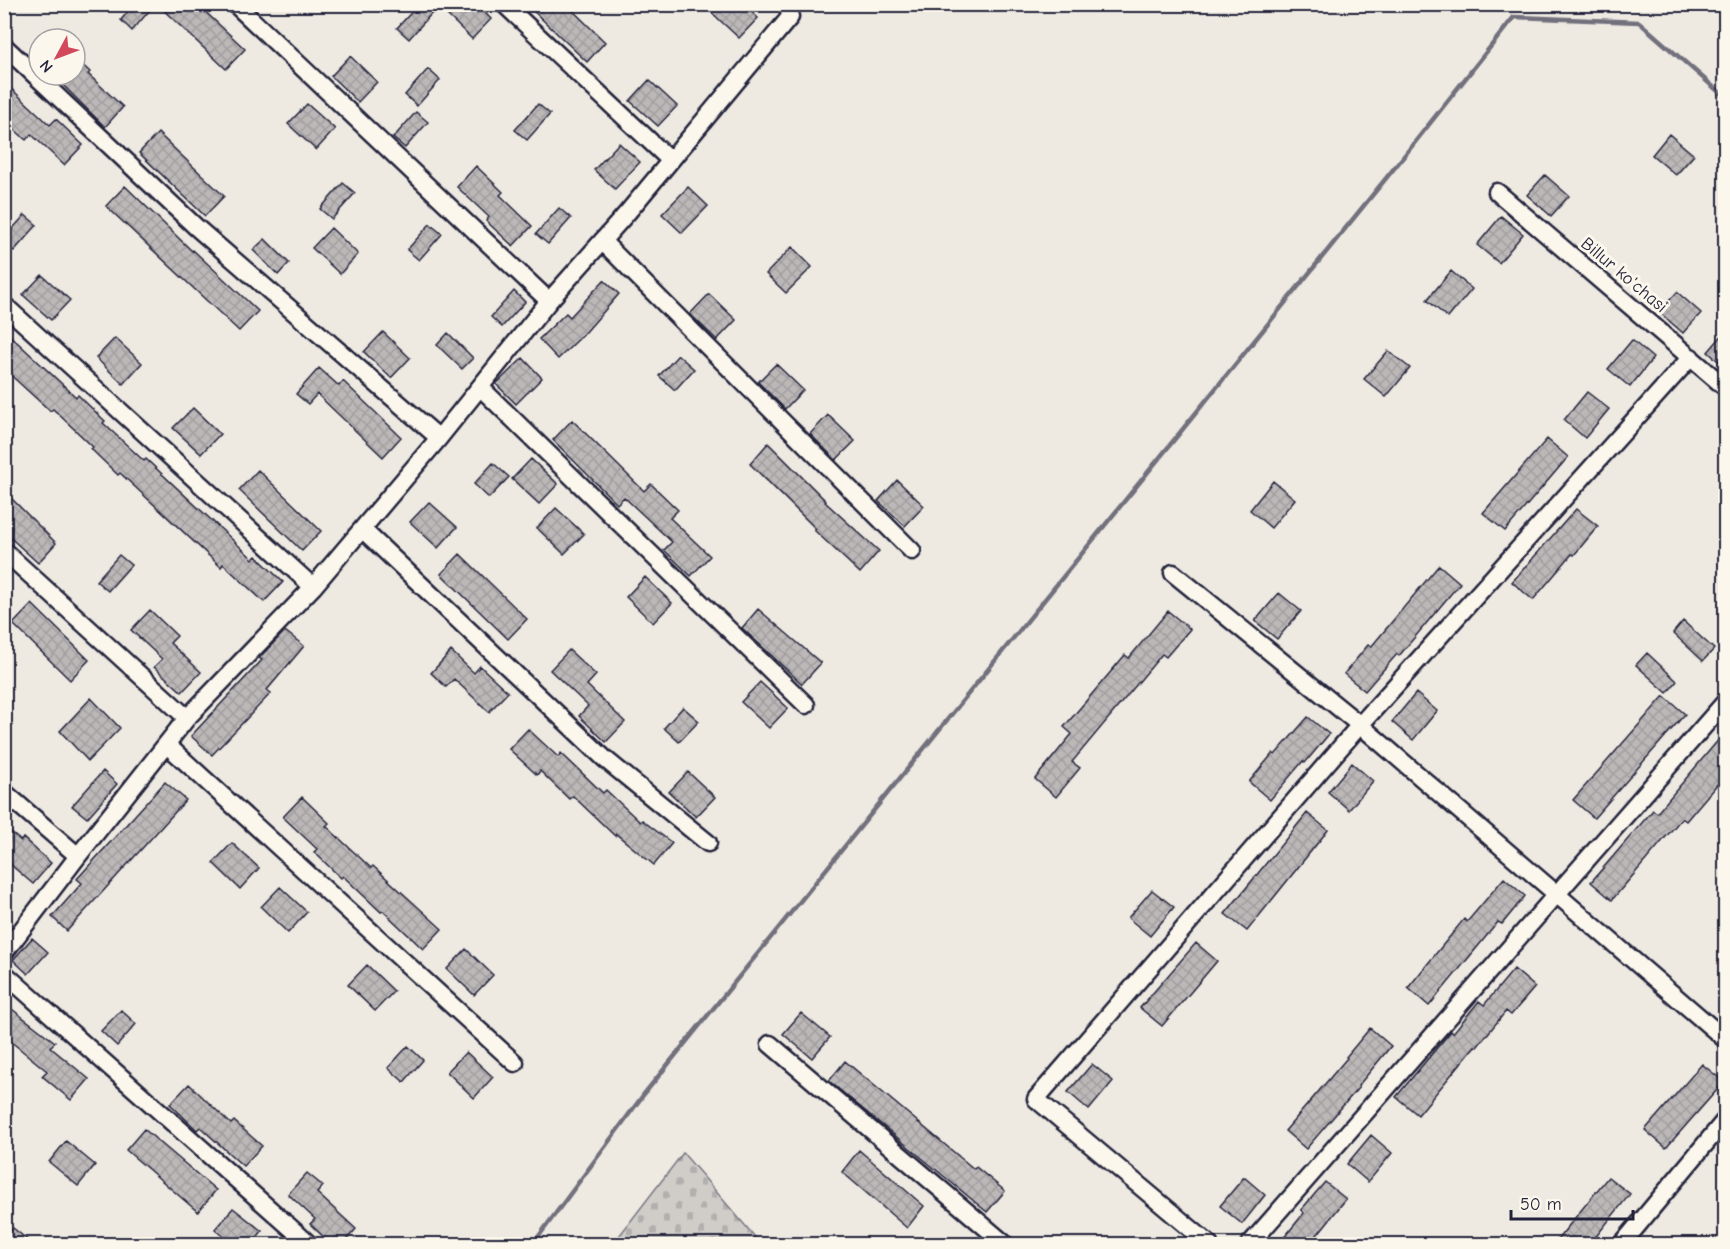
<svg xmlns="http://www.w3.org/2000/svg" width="1730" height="1249" font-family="'Comic Neue',sans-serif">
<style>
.cemetery{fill:url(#cemetery-stones);stroke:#797882;stroke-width:1.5}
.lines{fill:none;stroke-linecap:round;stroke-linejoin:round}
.stream{stroke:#716f7c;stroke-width:4.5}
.building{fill:url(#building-cross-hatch);stroke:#22223b;stroke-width:1.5}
.minor-casing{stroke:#22223b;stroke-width:21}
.minor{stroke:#fbf7ec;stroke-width:16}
.labels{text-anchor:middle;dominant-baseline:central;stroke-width:6;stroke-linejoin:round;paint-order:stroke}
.street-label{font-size:18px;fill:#22223b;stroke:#fbf7ec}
</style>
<defs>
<pattern id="cemetery-stones" width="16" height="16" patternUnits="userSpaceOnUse" patternTransform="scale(1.5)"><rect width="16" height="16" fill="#d0cdc9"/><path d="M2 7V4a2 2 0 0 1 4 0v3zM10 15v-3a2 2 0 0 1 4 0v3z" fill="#b2b0ae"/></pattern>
<pattern id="building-cross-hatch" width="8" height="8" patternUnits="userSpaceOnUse" patternTransform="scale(1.5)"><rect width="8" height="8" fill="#bcb8b8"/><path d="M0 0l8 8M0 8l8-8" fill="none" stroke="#a19e9f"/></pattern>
</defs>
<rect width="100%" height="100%" fill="#eeeae2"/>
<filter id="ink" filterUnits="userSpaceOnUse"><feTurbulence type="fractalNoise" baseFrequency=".0167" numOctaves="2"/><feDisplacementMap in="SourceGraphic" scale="12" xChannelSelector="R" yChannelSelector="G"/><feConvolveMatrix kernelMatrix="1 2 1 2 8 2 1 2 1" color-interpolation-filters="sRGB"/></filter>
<g filter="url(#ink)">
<path class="cemetery" d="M683,1153l78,91h-148z"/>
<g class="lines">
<path class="stream" d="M533,1244l111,-150 756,-933 114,-144 125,5 87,76"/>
</g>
<path class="building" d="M134,4h21l-23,27 -11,-11z
M157,4h40l48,45 -19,20z
M419,4h4l9,9 -23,26 -12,-11z
M453,4h23l15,15 -19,20 -27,-26z
M526,4h40l39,38 -18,20z
M719,4h24l15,14 -19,20 -27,-25z
M350,56l27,26 -19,20 -27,-26z
M75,58l15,14 -2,2 35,33 -18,20 -52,-52h22z
M428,69l12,11 -23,26 -12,-11z
M649,80l28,26 -19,20 -28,-25z
M4,82l46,43 6,-6 27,26 -19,20 -33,-31 -5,6 -22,-20z
M307,104l28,25 -19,21 -28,-26z
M538,104l12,10 -23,26 -12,-10z
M416,112l12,10 -23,26 -12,-10z
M158,133l66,63 -19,20 -66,-63z
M1669,134l25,21 -18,20 -24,-20z
M619,143l21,19 -25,27 -21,-19z
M476,166l27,26 -3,3 32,31 -19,20 -27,-25 3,-4 -32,-30z
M1545,175l24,21 -18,20 -24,-21z
M343,183l12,10 -23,26 -12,-10z
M125,186l67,65 1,-1 65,61 -19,20 -133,-125z
M688,187l20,19 -26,27 -20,-19z
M559,208l12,10 -23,26 -12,-10z
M25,215l12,10 -23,26 -10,-8v-5z
M1501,216l22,18 -24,29 -22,-18z
M430,224l12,10 -23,26 -12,-10z
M331,228l27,26 -18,20 -28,-26z
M265,239l24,24 -11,12 -25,-25z
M792,247l20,20 -26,26 -20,-19z
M1451,271l21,18 -24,29 -21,-18z
M42,275l28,25 -19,20 -28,-25z
M604,280l15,14 -34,39 -27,26 -19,-20 27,-26 4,4z
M514,291l11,11 -23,25 -11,-10z
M1677,292l24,21 -18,20 -24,-21z
M709,294l27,26 -19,20 -27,-26z
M4,330l72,67 2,-2 27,26 -2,2 41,38 2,-2 107,100 3,-3 27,26 -19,20 -41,-38 -2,3 -101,-94 -2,2 -27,-26 2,-2 -40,-38 -3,2 -46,-42z
M383,332l27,26 -19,20 -27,-26z
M1725,332v35l-17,-15z
M448,333l25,25 -11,11 -25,-24z
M115,338l27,25 -19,21 -27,-26z
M1632,340l21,18 -23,29 -22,-18z
M1388,351l22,17 -24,29 -22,-18z
M678,355l16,14 -19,21 -16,-14z
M523,358l19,20 -26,26 -20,-20z
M776,364l27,26 -18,19 -27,-27z
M319,368l20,18 4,-5 58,56 -18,20 -66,-63 -9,10 -12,-10z
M1587,392l22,17 -24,29 -21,-18z
M193,408l27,26 -19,20 -28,-26z
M828,415l27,26 -19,19 -26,-26z
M572,420l72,71 7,-7 27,26 -8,8 40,38 -19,20 -27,-26 8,-8 -48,-45 -7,7 -64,-64z
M1547,439l21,18 -63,74 -22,-18z
M768,443l58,58 -1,1 54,49 -19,22 -46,-43 2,-1 -66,-65z
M531,459l27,25 -19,20 -27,-25z
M493,463l16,14 -20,21 -15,-14z
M258,470l63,61 -19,20 -63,-61z
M897,480l27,26 -19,20 -27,-25z
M1273,481l22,18 -24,29 -21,-18z
M4,491l52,52 -18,20 -34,-31z
M429,502l28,25 -19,21 -28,-26z
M556,508l28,26 -20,20 -27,-26z
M1576,509l22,17 -24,29 -2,-1 -39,46 -21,-18z
M460,554l67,65 -19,20 -67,-65z
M119,555l12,10 -23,26 -12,-10z
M1439,565l21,18 -61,73 -2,-2 -32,37 -21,-17 24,-29 3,2z
M645,577l27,26 -19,20 -27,-26z
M1279,593l22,18 -24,28 -22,-18z
M32,604l57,56 -19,20 -57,-56z
M758,609l63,54 -19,21 -60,-56z
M150,610l27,26 -7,7 31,29 -19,20 -28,-25 8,-8 -31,-29z
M1168,611l22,18 -24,28 -4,-3 -90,108 8,6 -24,29 -21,-18 37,-45 -8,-7 61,-72 4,3z
M1683,621l31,28 -11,12 -30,-28z
M285,631l19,15 -37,44 4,3 -59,62 -21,-19 71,-76 -3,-2z
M569,650l27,25 -9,10 38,37 -19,20 -27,-26 9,-10 -38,-36z
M451,651l23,22 6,-7 28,26 -19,20 -35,-33 -8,8 -15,-14z
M1647,653l30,28 -10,12 -31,-28z
M760,682l28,26 -19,20 -28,-26z
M1416,693l21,18 -24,29 -21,-18z
M1664,696l21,18 -91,104 -21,-18z
M91,698l29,30 -32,33 -28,-30z
M683,707l16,14 -20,21 -15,-14z
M1308,717l21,17 -24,29 -2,-2 -33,39 -21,-18 24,-29 2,2z
M528,729l30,28 3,-4 42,40 3,-3 34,32 2,-2 30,23 -18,22 -38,-31 -1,2 -42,-40 -4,3 -29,-28 -3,4 -28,-26z
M1725,732v43l-39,46 -4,-3 -70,82 -21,-18 62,-72 4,3z
M1352,763l21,18 -24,29 -21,-18z
M103,771l14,13 -30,34 -15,-12z
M688,772l27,25 -19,20 -27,-25z
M165,782l21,18 -119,131 -15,-14 30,-34 -5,-4z
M302,797l27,26 -3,3 45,42 2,-2 69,63 -19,20 -40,-38 -2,1 -38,-36 -2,2 -27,-26 3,-3 -34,-32z
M1307,813l21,17 -81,101 -22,-17z
M4,827l17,14 2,-3 28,25 -18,21 -29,-25z
M232,843l27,25 -19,21 -27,-26z
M1504,878l21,18 -23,28 -4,-2 -69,84 -21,-18 56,-69 3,3z
M280,887l27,25 -19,21 -27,-26z
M1152,890l22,17 -24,29 -22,-18z
M32,938l16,14 -20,22 -15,-14z
M1196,943l21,18 -55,65 -22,-18z
M466,949l27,26 -19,20 -27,-26z
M367,965l27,26 -19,20 -27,-26z
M1514,969l21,18 -24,28 -5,-4 -29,36 -2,-1 -57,69 -22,-18 55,-66 2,2 26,-32 5,4z
M4,1003l51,39 -5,5 39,32 -18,21 -29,-24 5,-5 -43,-35z
M121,1010l15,14 -19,22 -16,-15z
M801,1013l29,24 -18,21 -29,-24z
M1370,1028l21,18 -33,40 1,1 -53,62 -21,-18 62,-73 -1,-1z
M408,1046l15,14 -19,22 -16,-14z
M466,1052l27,25 -19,21 -27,-26z
M845,1061l129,108 2,-2 29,24 -18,21 -158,-131z
M1092,1064l21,17 -24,29 -21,-18z
M1702,1064l22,18 -58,66 -21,-18z
M189,1084l42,40 3,-3 28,25 -19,20 -43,-39 -3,3 -27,-26z
M144,1129l72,61 -18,22 -72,-62z
M1371,1135l21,18 -24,29 -21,-18z
M66,1141l29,24 -17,21 -29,-24z
M859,1150l65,56 -17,22 -65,-56z
M307,1173l16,13 -6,7 39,36 -14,16h-10l-22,-21 5,-5 -27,-25z
M1244,1177l21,18 -23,29 -22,-18z
M1608,1177l22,17 -32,40 -9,11h-36z
M1325,1182l21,17 -37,46h-31l26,-32 -3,-3z
M233,1208l29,23 -11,14h-17l-19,-16z
M13,1228l21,17h-30v-7z"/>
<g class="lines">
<g class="minor-casing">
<path id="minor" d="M235,4l314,297
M504,4l166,156
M4,46l192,181 243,211
M1497,192l229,196
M602,241l310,310
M4,305l309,282
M480,387l326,318
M362,529l243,230 103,84
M4,551l183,167
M1173,573l187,152 366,315
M167,745l348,318
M4,792l74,64
M4,953l74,-97 109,-138 126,-131 126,-149 110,-137 78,-88 163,-196 -2,-13
M4,973l305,271
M770,1044l235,200
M1209,1244l-173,-145 324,-374 331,-368
M1250,1244l476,-543
M1622,1244l104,-125"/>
</g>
<use href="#minor" class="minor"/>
</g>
</g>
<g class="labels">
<g class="street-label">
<text transform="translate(1624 275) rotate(40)">Billur ko'chasi</text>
</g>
</g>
<rect width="1730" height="1249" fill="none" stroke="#fbf7ec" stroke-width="24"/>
<rect x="12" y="12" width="1706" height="1225" fill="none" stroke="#22223b" stroke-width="2" filter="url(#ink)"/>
<g transform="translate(57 57) rotate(229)"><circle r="28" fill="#fbf7ec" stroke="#a4a2a5" stroke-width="1.5"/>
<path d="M0-4.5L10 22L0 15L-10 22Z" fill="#d1495b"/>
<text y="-9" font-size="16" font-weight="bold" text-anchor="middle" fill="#22223b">N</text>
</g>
<path d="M1511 1210v9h122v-9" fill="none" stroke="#22223b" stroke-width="3"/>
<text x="1520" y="1210" font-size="18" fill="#22223b" stroke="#fbf7ec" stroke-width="4.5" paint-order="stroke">50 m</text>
</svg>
